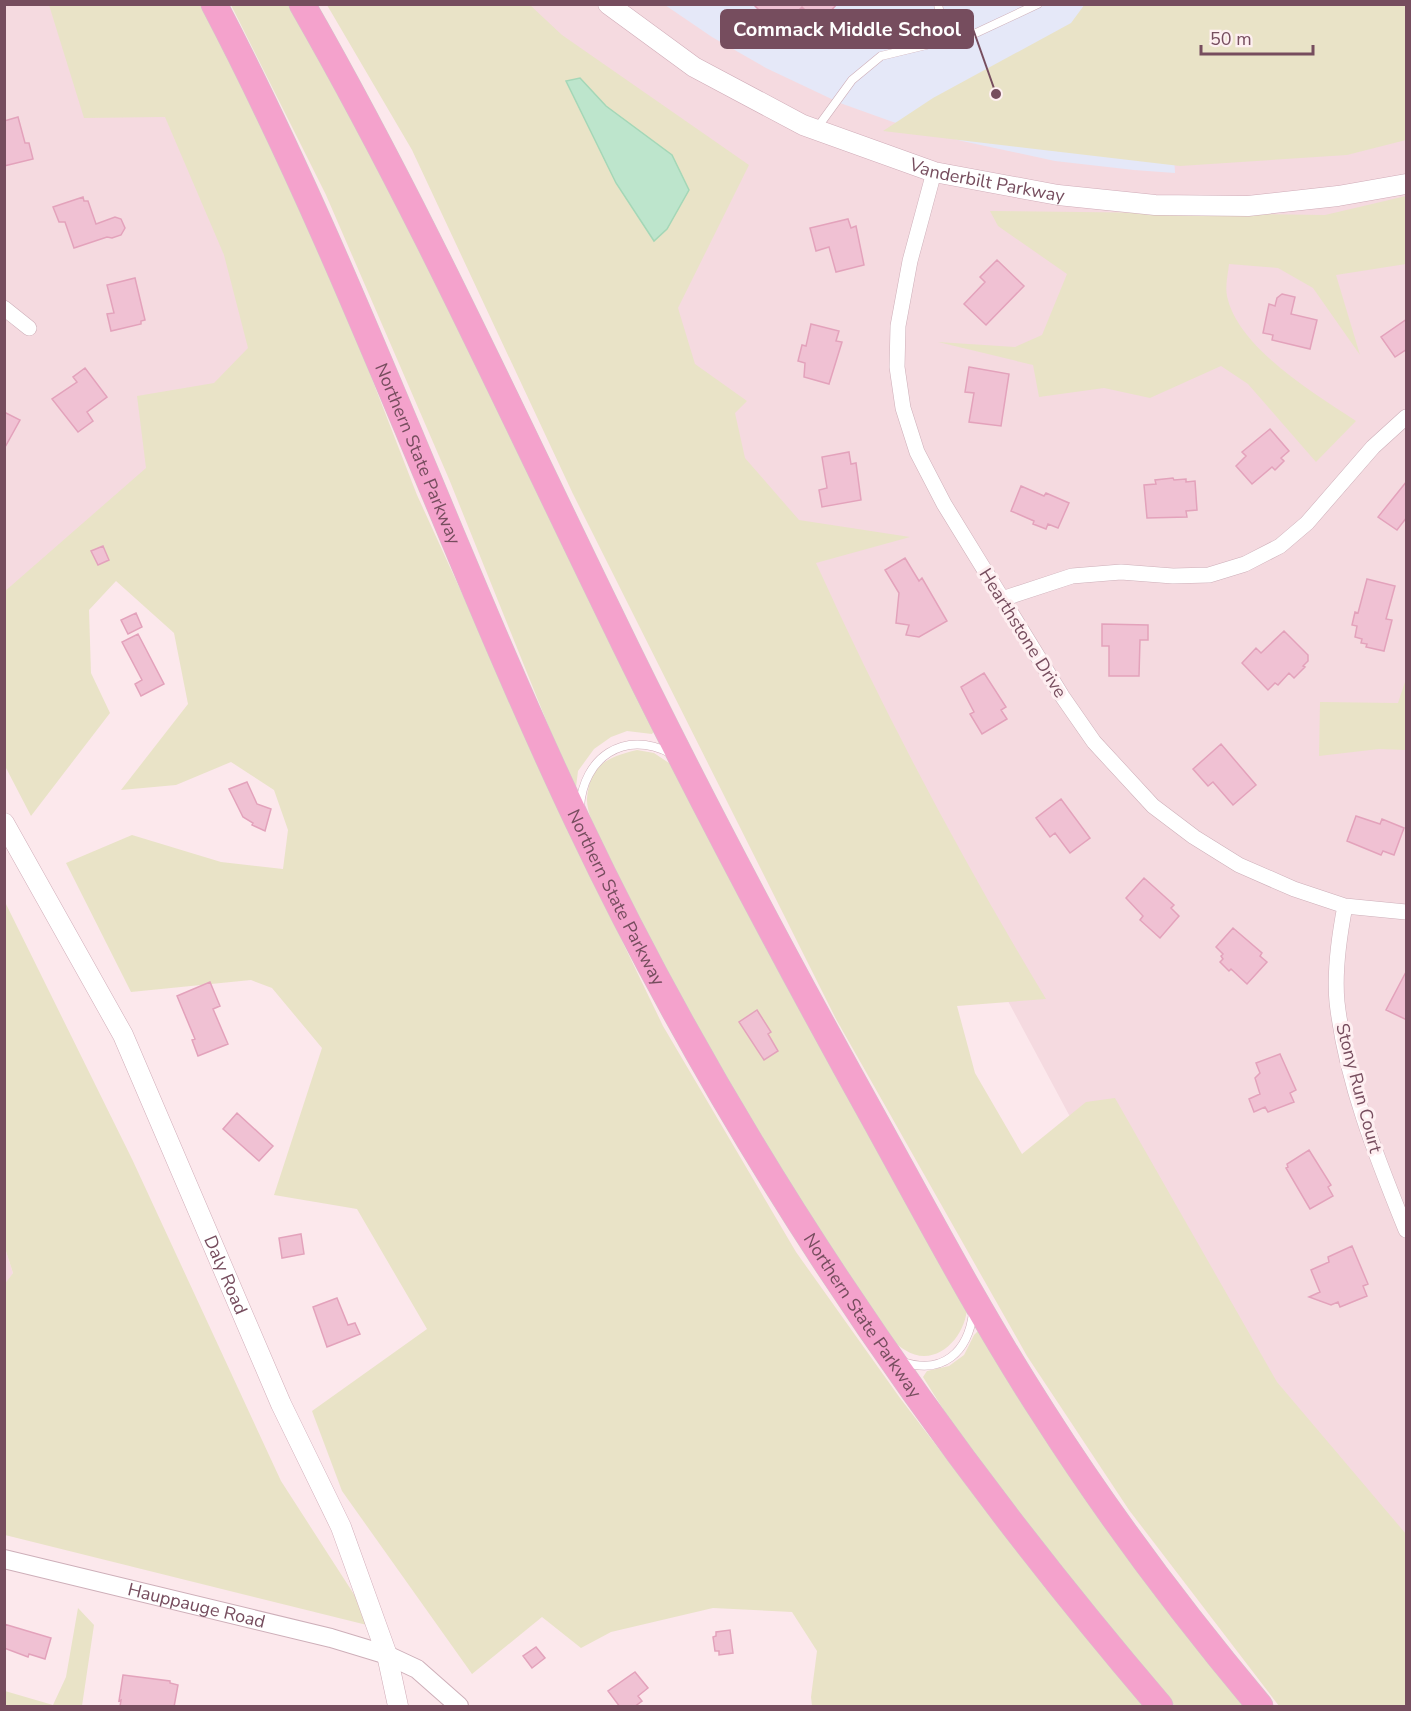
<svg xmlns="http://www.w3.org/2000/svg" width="1411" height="1711" font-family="'Nunito Sans',sans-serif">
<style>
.residential{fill:#f5dae0}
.education{fill:#e5e8f8}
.green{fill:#e9e3c7;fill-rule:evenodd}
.water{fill:#bde5cc;stroke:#a4d7b7;stroke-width:1.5}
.building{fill:#f0c1d3;stroke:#e3a2bb;stroke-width:1.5}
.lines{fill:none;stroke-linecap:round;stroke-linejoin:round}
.service-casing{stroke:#ceafb9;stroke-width:9}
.minor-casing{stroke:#ceafb9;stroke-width:16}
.tertiary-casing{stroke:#ceafb9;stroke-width:20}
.secondary-casing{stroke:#d0acb8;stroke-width:21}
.motorway-casing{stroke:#d3c6cb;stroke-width:27}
.service{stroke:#fff;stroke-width:8}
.minor{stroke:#fff;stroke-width:15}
.tertiary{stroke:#fff;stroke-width:18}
.secondary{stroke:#fff;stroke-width:20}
.motorway{stroke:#f4a2cc;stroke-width:26}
.labels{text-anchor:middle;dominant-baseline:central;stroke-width:6;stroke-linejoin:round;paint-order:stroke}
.street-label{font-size:18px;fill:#764d5e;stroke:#feeff1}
.leader{fill:none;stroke:#764d5e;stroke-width:2}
.callout-dot{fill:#764d5e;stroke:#feeff1;stroke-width:2}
.callout{fill:#764d5e;stroke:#764d5e;stroke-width:2}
.callout-label{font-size:20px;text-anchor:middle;font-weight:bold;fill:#fff}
</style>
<rect width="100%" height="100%" fill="#fce8ec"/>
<path class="residential" d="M5,5h116l211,383 -327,240z
M474,5h932v1561l-197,-190z
M4,1245l9,28 -8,12h-1z"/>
<path class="education" d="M665,5h500l10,168 -41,-3 -79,-9 -93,-20 -69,-19 -53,-19 -74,-35 -54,-31z"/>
<path class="green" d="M1085,4l321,1v135l-59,15 -167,11 -297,-35 50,-33 138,-75z
M49,5h154l115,235 99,255 181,396 65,135 133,226 104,146 130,170 113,138h-331l-1,-9 6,-46 -25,-39 -79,-4 -102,24 -30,16 -39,-31 -70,57 -130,-183 -30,-80 115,-82 -70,-120 -83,-14 48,-147 -50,-60 -21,-8 -120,12 -65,-129 66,-28 89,27 62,7 5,-39 -14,-40 -43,-28 -55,23 -55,5 67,-86 -14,-71 -58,-52 -27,29 2,63 19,40 -79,103 -26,-50 -1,-174 142,-124 -9,-72 77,-13 34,-35 -24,-93 -59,-138 -81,1z
M231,5h61l65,112 298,613 -3,4 -25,-3 -16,6 -17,12 -16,22 -2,16 -5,-5 -122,-303 -123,-284z
M327,5h203l32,30 187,130 -71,143 17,56 52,37 -12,12 10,45 54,62 111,17 -94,26c68,150 145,295 230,436l-89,7 18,67 47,81 64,-52 29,-4 162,284 129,152v172h-127l-150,-196 -102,-154 -191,-337 -263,-525 -161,-344zM580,78l26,28 66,49 -18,86 -38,-58 -50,-102z
M1406,196v68l-70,11 24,80 -47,-67 -35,-20 -49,-4c-1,10 -4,22 -2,32 11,52 87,97 129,125l-40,41 -68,-78 -27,-18 -71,32 -46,-10 -65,9 -6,-32 -95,-23 77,5 27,-12 25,-61 -69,-48 -8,-15 335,4z
M1406,679v71l-27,-1 -60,7 1,-54 78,1z
M637,750l17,3 21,14 292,539c0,30 -31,64 -62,44 -10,-6 -16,-14 -23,-23 -56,-88 -114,-175 -167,-265 -29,-49 -53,-101 -80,-152 -12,-23 -50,-89 -48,-112 3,-33 20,-41 50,-48z
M4,900l128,259 149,322 94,146 -370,-92 -1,-250 9,-12 -9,-28z
M981,1328l269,378h-75l-65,-75 -150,-195 -37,-59 4,-6 22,-5 15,-11 10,-20z
M78,1608l16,17 -12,81h-77v-15l48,14 13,-28z"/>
<path class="water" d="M580,78l26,28 66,49 17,35 -22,39 -13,12 -38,-58 -50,-102z"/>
<path class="building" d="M753,4h84l-18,20 -17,-17 -23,23z
M18,117l7,26h4l4,16 -29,7v-45z
M83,197l1,4h4l8,23 19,-7 6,2 4,9 -4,7 -9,3 -5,-1 -33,11 -9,-26h-6l-6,-15z
M848,219l3,9 5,-2 8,39 -28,7 -7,-25 -13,4 -6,-23z
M997,260l27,26 -38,39 -22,-21 21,-22 -5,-5z
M135,278l10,42 -4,1v3l-30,7 -4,-17 7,-1 -7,-28z
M1282,294l13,3 -4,17 26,6 -7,29 -38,-9 1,-5 -10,-2 6,-29 6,2 2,-8z
M1407,319v30l-12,8 -14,-20z
M811,324l28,7 -3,10 6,1 -13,42 -25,-7 1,-14 -7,-2 4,-16 4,1z
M969,367l40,7 -8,52 -32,-4 5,-29 -9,-1z
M85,368l22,29 -20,15 6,9 -15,11 -26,-33 25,-17 -4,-5z
M4,412l16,8 -16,29z
M1270,429l19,22 -8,7 3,3 -9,9 -3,-3 -20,17 -16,-18 10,-10 -4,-4z
M849,452l2,12 5,-1 5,37 -39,7 -3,-17 8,-2 -5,-31z
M1173,478l1,2 12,-1v3l9,-1 2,29 -11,1 1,6 -40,1 -3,-33 12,-1 -1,-4z
M1407,481v36l-10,13 -19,-13z
M1021,486l23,10 2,-3 23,10 -11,25 -10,-4 -2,5 -13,-5 1,-3 -23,-10z
M103,546l6,14 -11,5 -7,-14z
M905,558l14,23 3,-3 25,43 -28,16 -13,-2 3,-10 -13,-2 3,-30 -14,-23z
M1367,579l28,7 -9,33 6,1 -8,31 -18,-4 1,-3 -6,-1 1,-4 -7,-2 2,-11 -5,-1 3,-13 3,1z
M136,613l6,14 -14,7 -7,-14z
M1102,624l46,1v15h-8l-1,36h-30v-30h-7z
M1284,631l24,24v6l-5,5 2,1 -11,11 -5,-5 -11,12 -3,-2 -7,7 -26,-27 14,-15 5,5z
M138,634l26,50 -23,12 -6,-12 7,-4 -20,-38z
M984,673l22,34 -5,3 6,9 -25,15 -12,-20 4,-2 -13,-25z
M1221,744l35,41 -23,20 -20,-23 -5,4 -15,-17z
M247,782l10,22 14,5 -6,22 -13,-6 1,-2 -10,-6 -14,-28z
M1061,799l29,39 -20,15 -15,-20 -5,4 -14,-19z
M1356,816l24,8 2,-5 22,9 -10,27 -11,-4 -2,4 -34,-14z
M1144,878l30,27 -3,3 8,8 -19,22 -20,-18 3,-4 -17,-18z
M1233,928l29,25 -2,3 7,6 -20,22 -16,-15 -2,2 -9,-9 3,-3 -2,-3 2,-2 -7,-7z
M1407,970v50l-21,-10z
M210,982l10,24 -7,3 15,35 -30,12 -6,-16 3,-1 -18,-43z
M757,1010l14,22 -3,2 10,17 -14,9 -25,-38z
M1280,1054l16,36 -6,3 4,9 -26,10 -3,-5 -11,5 -5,-13 11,-5 -5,-16 5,-5 -4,-10z
M237,1113l36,33 -14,15 -36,-32z
M1309,1150l22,35 -3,2 5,9 -23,13 -24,-41 2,-1 -1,-3z
M301,1234l3,20 -22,4 -3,-20z
M1352,1246l16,38 -5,2 4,10 -27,11 -2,-5 -7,3 -22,-8 11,-5 -9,-22 18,-8 -1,-5z
M337,1298l11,27 7,-2 5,11 -33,13 -14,-40z
M4,1624l47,14 -6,21 -16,-5 -1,3 -24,-9z
M730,1630l3,23 -14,2v-4h-4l-2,-14 3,-1v-4z
M536,1647l9,11 -13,10 -9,-12z
M635,1672l13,16 -10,8 4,5 -8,6h-14l-12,-16z
M123,1675l47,6v2l8,2 -4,22h-54l1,-7 -2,1z"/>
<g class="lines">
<g class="service-casing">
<path id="service" d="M938,4l7,36
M817,128l35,-48 29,-24 95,-23 62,-29
M580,807c3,-49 44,-78 90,-54
M903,1362c40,13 65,-10 70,-49"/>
</g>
<g class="minor-casing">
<path id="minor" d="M934,172l-24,89 -12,65 -1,41 6,41 14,44 27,52 118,192 32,46 59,64 41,31 45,28 55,24 51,17 61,6
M4,308l25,20
M1002,599l70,-23 49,-4 52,4 36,-1 36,-11 35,-18 27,-23 66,-76 33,-30
M1345,906c-6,31 -11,64 -8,96 9,79 39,154 69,228"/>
</g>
<g class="tertiary-casing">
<g id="tertiary">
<path id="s1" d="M4,1559l327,79 56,17 30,14 42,37"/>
</g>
</g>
<g class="secondary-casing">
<g id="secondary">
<path id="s2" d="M608,4l86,63 109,58 131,47 124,23 97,10 93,1 90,-10 68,-12"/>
<path id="s3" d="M4,823l119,212 158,369 60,123 46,128 11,51"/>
</g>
</g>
<g class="motorway-casing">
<g id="motorway">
<path id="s4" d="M214,4c139,265 236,548 364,818 152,321 352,615 582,884"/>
<path d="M302,4c113,197 207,403 306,606 84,174 175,345 269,514 54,98 106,196 167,290 65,102 138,199 216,292"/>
</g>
</g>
<use href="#service" class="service"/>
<use href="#minor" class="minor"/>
<use href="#tertiary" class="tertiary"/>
<use href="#secondary" class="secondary"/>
<use href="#motorway" class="motorway"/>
</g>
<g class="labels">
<g class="street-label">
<text stroke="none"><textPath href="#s2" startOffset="423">Vanderbilt Parkway</textPath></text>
<text stroke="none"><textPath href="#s4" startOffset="494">Northern State Parkway</textPath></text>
<text transform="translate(1023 633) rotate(58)">Hearthstone Drive</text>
<text stroke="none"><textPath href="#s4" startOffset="980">Northern State Parkway</textPath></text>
<text transform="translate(1359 1088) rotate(75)">Stony Run Court</text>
<text stroke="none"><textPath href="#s3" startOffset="504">Daly Road</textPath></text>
<text stroke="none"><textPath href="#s4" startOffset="1466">Northern State Parkway</textPath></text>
<text stroke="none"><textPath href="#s1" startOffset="198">Hauppauge Road</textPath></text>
</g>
</g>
<path class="leader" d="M996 94L973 29"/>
<circle class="callout-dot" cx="996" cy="94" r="6"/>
<rect class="callout" x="721" y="10" width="252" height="38" rx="6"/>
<g class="callout-label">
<text x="847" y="36">Commack Middle School</text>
</g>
<rect width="1411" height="1711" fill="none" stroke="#764d5e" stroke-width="12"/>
<path d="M1201 45v9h112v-9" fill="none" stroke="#764d5e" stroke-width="3"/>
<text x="1210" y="45" font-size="18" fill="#764d5e" stroke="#feeff1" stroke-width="4.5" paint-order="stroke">50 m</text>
</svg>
